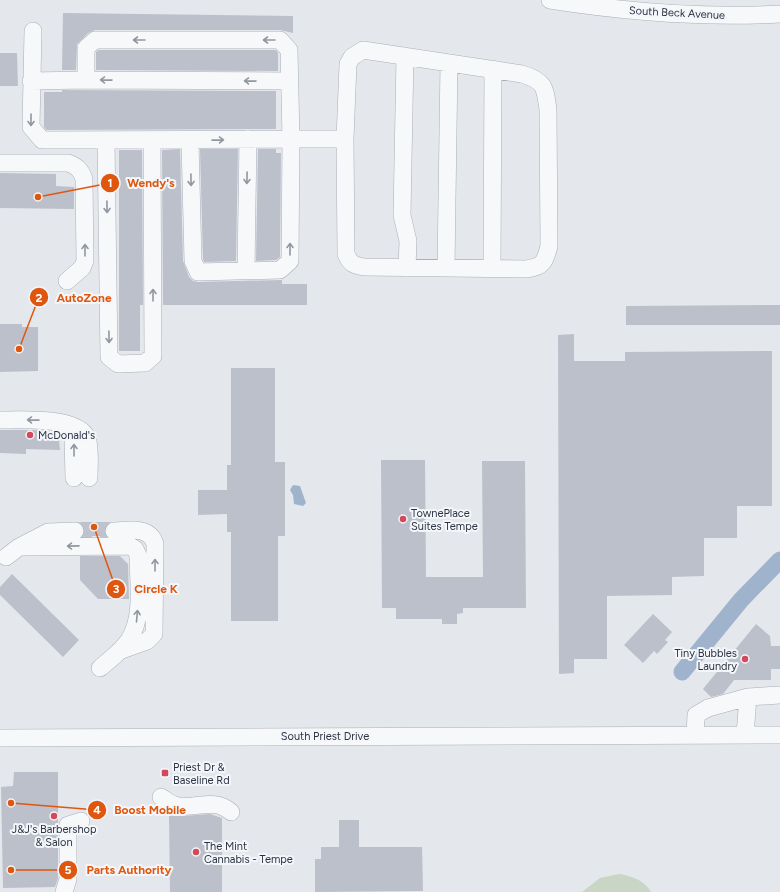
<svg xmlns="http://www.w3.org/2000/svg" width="780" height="892" font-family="Figtree,sans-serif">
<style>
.green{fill:#c9d6c5}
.water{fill:#9fb4cc}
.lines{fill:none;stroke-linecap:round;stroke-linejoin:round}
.canal{stroke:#9fb4cc;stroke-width:17}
.building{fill:#bbc0ca}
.minor-tunnel{stroke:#bfc3cb;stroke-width:17;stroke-dasharray:17 8;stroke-linecap:butt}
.minor-casing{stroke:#a9aeb7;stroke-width:18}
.minor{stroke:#f7f8fa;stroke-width:17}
.oneway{stroke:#9196a0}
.poi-dot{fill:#d1495b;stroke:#f4f6f9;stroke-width:1.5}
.labels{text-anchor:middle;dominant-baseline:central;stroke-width:4;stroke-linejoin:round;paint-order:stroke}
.street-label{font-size:11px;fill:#2b3445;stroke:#f4f6f9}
.poi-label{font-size:11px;fill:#2b3445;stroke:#f4f6f9;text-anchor:start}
.leader{fill:none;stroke:#df570f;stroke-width:1.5}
.callout-dot{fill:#df570f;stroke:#f4f6f9;stroke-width:1.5}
.mark-label{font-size:12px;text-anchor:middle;font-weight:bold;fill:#fff}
.callout-label{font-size:12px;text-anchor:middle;font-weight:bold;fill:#df570f;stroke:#f4f6f9;stroke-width:4;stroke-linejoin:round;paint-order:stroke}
</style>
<rect width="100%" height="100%" fill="#e4e7ec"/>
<path class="green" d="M619,874c13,2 25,6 32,18h-69l18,-14z"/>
<path class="water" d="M293,485l7,1 6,17 -3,3 -9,-2 -1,-9 -3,-5z"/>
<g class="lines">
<path class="canal" d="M682,672l59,-72 39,-40"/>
</g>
<path class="building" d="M63,13l230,3v17l-13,-3h-185l-7,3 -11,11 -1,26h-14z
M99,50h177l2,3v18l-182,-1v-18z
M0,53h17l1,33h-18z
M62,90l214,1v38l-230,1 -2,-3v-35h18z
M180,149l3,112 6,16 4,4 5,1 84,-2v4h25v21h-144l-1,-155z
M200,149h38l-2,112 -32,1 -1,-3z
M258,149h18v4h5l-1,104 -4,3 -20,1z
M119,150h23l1,155h-3v46h-21z
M0,173l56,1v12l18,1v22l-74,-1z
M780,305v20h-154v-19z
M0,324h22v3h16v44l-38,1z
M574,334v27h51v-9l147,-1v155h-35v32h-33v38l-32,1v18l-65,1v63h-33v14l-15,1 -1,-339z
M231,368h44v94h10v74h-7v85h-47v-89h-4v-18l-29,1v-25h29v-25h4z
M0,430h34l24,2 2,18 -34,-1v5l-26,-1z
M381,460h44l1,117h57l-1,-116h43l1,147h-63v5l-6,1v10h-15v-5h-46v-11h-14z
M80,522h30l-5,5 1,9h-23l2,-6z
M80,556h40l8,8 1,35h-31l-18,-19z
M12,574l67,66 -16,17 -63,-62v-8z
M653,614l19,18 -7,8 3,2 -11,12 -3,-3 -11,12 -19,-18z
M756,624l14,12 1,10h9v23h-9v11h-37l-11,14 -12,3 -8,-8z
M14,772h44v106l-3,9 -52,1 -2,-101 12,-1z
M169,814l13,2 28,-2 12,4v74h-52z
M339,820h20v27h63l1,44 -108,1v-33h6v-12h18z"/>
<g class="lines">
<path class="minor-tunnel" d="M75,531h39"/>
<g class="minor-casing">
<path id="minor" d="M550,0c77,12 153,18 230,14
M363,50l159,24c23,7 23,13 26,36l1,136c-4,16 -6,21 -23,23l-161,-2c-10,-1 -15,-3 -19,-13l-1,-115 3,-75 4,-7z
M405,56l-3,159 6,26 -1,27
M86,80l203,1
M31,81l55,-1v-32l9,-8h185l9,10 2,89 -249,1 -11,-13 2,-96
M106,140l3,217 9,7 27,-1 8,-7 -1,-215
M190,141l3,120 5,11 82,-2 10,-9 1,-122h54
M0,163h68c9,3 13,7 16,16l1,82 -3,7 -15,13
M446,268l3,-205
M492,268l1,-199
M246,270l2,-131
M0,420c20,0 78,-4 87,18 4,11 2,28 2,40
M65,424l8,14 1,40
M114,531c14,-1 36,-5 41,13l-1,90 -7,7 -28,10
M19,547l29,-15 27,-1
M6,557l13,-10 111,-1 5,3 3,6c0,27 6,62 -9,85 -7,11 -20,20 -29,28
M745,735l3,-38 32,-2
M695,736l1,-21 12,-7 40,-11
M0,738l780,-3
M161,797c4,2 9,7 14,8 18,6 38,-9 56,7
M64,892l4,-13v-54l13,-4"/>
</g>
<use href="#minor" class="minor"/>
</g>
<defs><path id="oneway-shaft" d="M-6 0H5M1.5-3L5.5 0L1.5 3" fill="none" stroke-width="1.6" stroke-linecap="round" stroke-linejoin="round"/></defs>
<g class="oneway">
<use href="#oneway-shaft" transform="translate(139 40) rotate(180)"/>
<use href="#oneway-shaft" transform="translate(269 40) rotate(180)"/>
<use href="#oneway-shaft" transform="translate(106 80) rotate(-179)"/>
<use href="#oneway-shaft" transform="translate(250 81) rotate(-179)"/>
<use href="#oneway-shaft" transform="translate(31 120) rotate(90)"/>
<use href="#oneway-shaft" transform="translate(218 140) rotate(-1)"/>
<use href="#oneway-shaft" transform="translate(247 178) rotate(91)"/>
<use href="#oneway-shaft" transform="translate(191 180) rotate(89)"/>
<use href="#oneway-shaft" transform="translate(107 207) rotate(89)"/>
<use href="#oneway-shaft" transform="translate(290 249) rotate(-90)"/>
<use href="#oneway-shaft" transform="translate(85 250) rotate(-90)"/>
<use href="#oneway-shaft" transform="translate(153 295) rotate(-90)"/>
<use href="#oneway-shaft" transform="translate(109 337) rotate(89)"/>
<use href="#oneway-shaft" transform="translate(33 420) rotate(-179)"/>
<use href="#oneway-shaft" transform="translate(74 450) rotate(-90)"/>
<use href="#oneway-shaft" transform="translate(73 546) rotate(179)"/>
<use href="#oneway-shaft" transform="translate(155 565) rotate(-90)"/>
<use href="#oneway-shaft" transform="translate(137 616) rotate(-85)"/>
</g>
<g class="poi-dot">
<circle cx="30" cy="435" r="4"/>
<circle cx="403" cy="519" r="4"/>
<circle cx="745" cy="659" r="4"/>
<rect x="161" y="769" width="8" height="8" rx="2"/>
<circle cx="54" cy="816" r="4"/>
<circle cx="196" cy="852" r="4"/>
</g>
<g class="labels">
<g class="street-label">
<text transform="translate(677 13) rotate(3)">South Beck Avenue</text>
<text x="325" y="736">South Priest Drive</text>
</g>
<g class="poi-label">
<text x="38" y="435">McDonald's</text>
<text x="411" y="513">TownePlace<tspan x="411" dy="13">Suites Tempe</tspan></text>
<text x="737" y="653" text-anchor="end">Tiny Bubbles<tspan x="737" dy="13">Laundry</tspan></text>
<text x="173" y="767">Priest Dr &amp;<tspan x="173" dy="13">Baseline Rd</tspan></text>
<text x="54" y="829" text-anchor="middle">J&amp;J's Barbershop<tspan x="54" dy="13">&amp; Salon</tspan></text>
<text x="204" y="846">The Mint<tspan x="204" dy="13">Cannabis - Tempe</tspan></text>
</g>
</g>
<path class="leader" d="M38 197L110 183M19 349L39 297M94 527L116 589M11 803L97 810M11 870L68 870"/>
<g class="callout-dot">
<circle cx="38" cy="197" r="4"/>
<circle cx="19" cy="349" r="4"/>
<circle cx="94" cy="527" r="4"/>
<circle cx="11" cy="803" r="4"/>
<circle cx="11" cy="870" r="4"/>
<circle cx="110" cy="183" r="10"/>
<circle cx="39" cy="297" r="10"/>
<circle cx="116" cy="589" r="10"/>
<circle cx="97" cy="810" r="10"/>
<circle cx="68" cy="870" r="10"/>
</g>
<g class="mark-label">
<text x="110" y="187">1</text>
<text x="39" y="302">2</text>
<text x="116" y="593">3</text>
<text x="97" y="814">4</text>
<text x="68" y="874">5</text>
</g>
<g class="callout-label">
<text x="151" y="187">Wendy's</text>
<text x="84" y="302">AutoZone</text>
<text x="156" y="593">Circle K</text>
<text x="150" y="814">Boost Mobile</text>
<text x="129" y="874">Parts Authority</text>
</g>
</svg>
